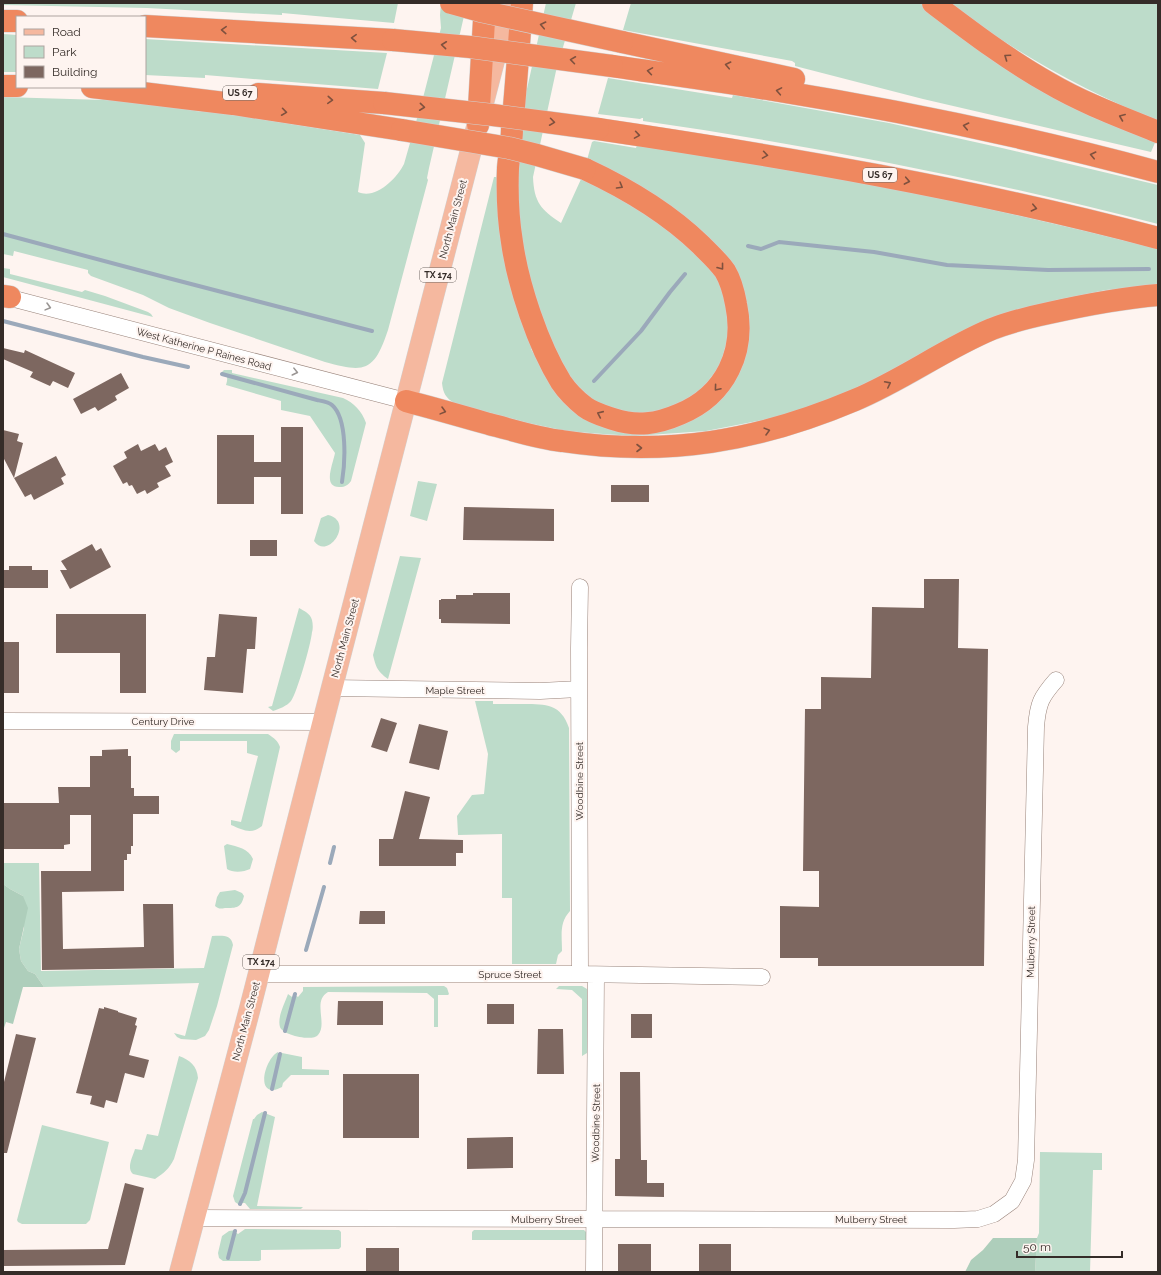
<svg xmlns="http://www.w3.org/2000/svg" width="1161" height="1275" font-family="Raleway,sans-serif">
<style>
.green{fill:#bddcca}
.forest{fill:#aecebb}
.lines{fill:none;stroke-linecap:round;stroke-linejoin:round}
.stream{stroke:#9ba9ba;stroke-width:4}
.building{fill:#7d6760}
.minor-casing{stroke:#98837a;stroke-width:17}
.major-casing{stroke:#d3d1d0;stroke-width:22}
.highway-casing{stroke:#d3d1d0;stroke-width:23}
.minor{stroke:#fff;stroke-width:16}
.major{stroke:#f5b89f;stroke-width:21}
.highway{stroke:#ef885f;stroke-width:22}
.highway-bridge-casing{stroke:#d3d1d0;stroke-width:23;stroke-linecap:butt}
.highway-bridge{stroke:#ef885f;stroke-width:22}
.oneway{stroke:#7f513e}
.oneway2{stroke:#9a9694}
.labels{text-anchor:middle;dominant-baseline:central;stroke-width:4;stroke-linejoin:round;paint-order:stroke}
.shield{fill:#fef4f0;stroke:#716864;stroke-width:1}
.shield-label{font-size:9px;font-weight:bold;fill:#352c28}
.street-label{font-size:10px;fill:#352c28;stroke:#fef4f0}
</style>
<rect width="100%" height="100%" fill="#fef4f0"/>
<path class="green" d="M3,3h395l-4,20 -112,-10v2l-135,-7 -144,-3z
M441,3h26l-38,165 -2,10 1,2 -40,150c-14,42 -23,43 -63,32l-115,-39 -41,-15 -26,-13 -52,-19 -3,-3v-3l-74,-19 -1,5 -10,-2v-157l134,4 58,6v4l26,2 139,22 5,8 -7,49c18,8 39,-14 46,-28l20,-70 17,-66 -1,-13z
M546,3h30l-20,68 -23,106c1,25 8,33 28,46l21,-46 62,31 71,59 17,55 -12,44 -19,24 -12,9 -32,13 -13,1 -15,-1 -29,-8 -14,-9 -22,-23 -42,-102 -8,-109 3,-27z
M631,3h294l232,135 -6,14 -228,-53 -128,-33v-3l-3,-2 -169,-31z
M948,3h210v118c-75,-30 -145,-70 -210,-118z
M3,34l14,1v37h-14z
M145,39l242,14 -9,36 -173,-14v3l-60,-3z
M608,78l124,20 1,-3 156,28 113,25 156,37v39c-169,-44 -342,-78 -515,-103v-3h-1l-2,1 -42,-5z
M594,141l42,7 1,-3c54,9 109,16 164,26 120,22 239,48 357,78v36l-52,5 -50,10 -210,93 -58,22 -82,16 -71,5 -32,-2 -37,-3 -38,-8 -74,-20c-8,-5 -11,-10 -12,-20l52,-206h2l2,2 36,168 -3,2 7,12 68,63 107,-23 29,-116 -155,-125 5,-18z
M3,268l7,1v5l72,18 3,-2 20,6 43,16 3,2 2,3 -150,-40z
M224,370h8v3l111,25c11,5 19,13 23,25l-15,58c-3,4 -6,6 -11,6 -18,1 -7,-23 -5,-34l-25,-37 -29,-6v-9l-55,-16c2,-7 2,-9 -4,-13z
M418,481l19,3 -10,37 -17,-5z
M328,515c27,6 0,46 -14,26l7,-23z
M400,556l21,2 -33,121c-11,-8 -12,-12 -15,-24z
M299,608c5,3 11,5 13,12 1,4 1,9 0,12 -1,12 -15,61 -21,69 -4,5 -12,8 -18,10l-5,-4 4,-1z
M475,701h18v3c10,0 21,0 31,0 22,0 37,0 45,24l1,183c-11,12 -8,24 -8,40l-4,4 -2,9h-44v-66h-10v-64l-44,1 -1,-19 15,-21 12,-1 4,-40z
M174,734h94c6,4 10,7 12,13l-18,79c-11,9 -19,4 -31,-1v-5l10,2 17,-66 -11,-3v-12h-67v9l-4,3 -5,-4v-8z
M227,844c11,3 21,4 26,15l-3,10c-6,3 -17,4 -23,0l-3,-23z
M3,863h36l2,108 163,-3 8,-32c10,0 19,-2 21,9l-16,61 -8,24 -4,6 -9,4 -15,-1 -4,-2 -3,-4 11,3 14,-53 -155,4 -9,-13 -7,-3 -7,-10 -2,-12 5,-21 -1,-32 -13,-7 -7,-5z
M235,890l7,3 2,3c-3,12 -7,12 -19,12 -5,1 -6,1 -10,-2l2,-9 3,-5z
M444,986l3,2 2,6 -1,1h-10v32h-4v-28l-7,-6 -99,-1c-16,9 0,32 -10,43 -5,7 -36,0 -38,-8 -3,-10 5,-24 8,-33l4,3 3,-2 3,2 5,-6v-4z
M559,986h23l5,3v64l-5,3v-57l-10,-9 -16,-1z
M278,1052v5h2l2,-4 20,4v12l27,1v5h-38l-8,8 -1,4c-3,1 -6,3 -9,3 -17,0 -6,-33 5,-38z
M179,1056c11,4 18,10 19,22l-24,81c-5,10 -10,14 -19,20l-22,-5c-7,-6 0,-18 2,-25l7,1 5,-16 11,2z
M262,1112l13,5 -18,89 46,1 -2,2h-51l-5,-6h-5v2l2,-1 -1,2 -6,-4 -2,-6 20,-77h1l3,-4z
M42,1125l67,17 -19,78 -4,4h-64l-4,-2 -1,-2z
M1040,1152l62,1v17h-9l-3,102h-55l2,-34 2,-5z
M245,1229l94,1 2,2v15l-2,2 -78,1v10l-2,1h-36l-4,-3 -1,-5 4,-17 7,-5 7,-1 -1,2 3,2z
M474,1230h110l2,2v8h-114v-8z"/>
<path class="forest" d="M3,884l7,5 13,7 5,12 -9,41 2,12 7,10 7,3 9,13h-21l-10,37 -7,-2 -3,9z
M993,1238h44l-2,34h-70l6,-12 12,-10z"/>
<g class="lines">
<path class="stream" d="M3,234l165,44 204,53
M748,246l13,3 18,-7 95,10 73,13 101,5 101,-1
M3,321l140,36 45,10
M222,374l95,26c5,1 12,2 15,5 16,14 13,59 10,77
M594,381l47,-50 29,-39 15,-18
M330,863l4,-16
M306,950l18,-63
M285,1031l10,-37
M272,1089l8,-35
M240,1204l5,-11 20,-80
M228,1258l7,-27"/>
</g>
<path class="building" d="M3,348l21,5 1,-3 50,23 -7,15 -15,-7 -3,5 -20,-9 3,-5 -30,-13z
M121,373l8,15 -14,8 2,4 -19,11 -3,-4 -14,7 -8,-15z
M281,427h22v87h-22v-37h-27v27h-37v-69h37v27h27z
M3,430l16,4 -2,7 6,2 -9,35 -11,-21z
M138,444l3,7 14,-7 4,7 7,-4 7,15 -8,4 6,10 -14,7 2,4 -12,7 -2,-4 -8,4 -5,-9 -3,1 -2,-4 -4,2 -10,-18 14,-8 -3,-6z
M56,456l10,19 -5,3 3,6 -30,16 -3,-6 -6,3 -11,-19z
M611,485h38v17h-38z
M464,507l90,2v32l-91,-1z
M250,540h27v16h-27z
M92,544l4,7 5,-3 10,19 -41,22 -10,-19h7l-6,-9z
M9,566h23v4h16v18h-45v-18h6z
M924,579h35l-1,69 30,1 -4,317h-166v-8h-38v-52l39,1v-36h-16l2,-162h16v-32l50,1 1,-71 52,1z
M473,593h37v31l-69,-1v-4h-2v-19h2v-1h15v-4h17z
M56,614h90v79h-26v-40h-64z
M219,614l38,3 -2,32h-8l-4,44 -39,-3 3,-33h8z
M3,642h16v51h-16z
M381,718l16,5 -10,29 -16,-5z
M419,724l29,7 -9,39 -30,-7z
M128,749v7h3v32h3v8h25v18h-26v32h-2v8h-4v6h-3v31l-62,1 1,57 81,-2 -1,-43h30l1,64 -132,2 -1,-99h50v-56h-21v29l-6,1v4h-61v-46h56l-1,-16h32v-31h12v-6z
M405,791l25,6 -11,42 44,1v13h-7v13h-77v-27h14z
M360,911h25v13h-26z
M338,1001h45v24h-46z
M487,1004h27v20h-27z
M104,1007l14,4v1l19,6 -2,7 2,1 -8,29 20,5 -5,18 -19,-5 -8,30 -11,-3 -2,8 -14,-4 2,-8 -16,-3 23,-85 5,1z
M631,1014h21v24h-21z
M538,1029h25l1,45h-27z
M16,1034l20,4 -29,115h-4v-67z
M620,1072h20l1,88h6v23h17v14l-49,-1v-37h5z
M343,1074h76v64h-76z
M513,1137v31l-46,1v-31z
M125,1183l19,5 -19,77 -122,1v-16l105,-1z
M618,1244h33v28h-33z
M699,1244h32v28h-32z
M366,1248h33v24h-33z"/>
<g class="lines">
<g class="minor-casing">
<path id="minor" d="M3,296l403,105
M331,688l209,3 39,-2
M3,721l320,1
M258,974h322l182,3
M580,974l-1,-326 1,-61
M195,1218l759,2 24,-1 16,-5 18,-13 11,-20 3,-21 10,-433c2,-24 5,-30 20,-47
M594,1272l2,-297"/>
</g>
<g class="major-casing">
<path id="major" d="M180,1272l70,-264 73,-286 186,-719"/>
</g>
<g class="highway-casing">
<path id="highway" d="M522,3c-3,42 -6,84 -10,126 0,13 -3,26 -4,39 -1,25 0,50 4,74 6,43 26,103 49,140 6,9 15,18 24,25 8,6 19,9 28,12 24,8 44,5 67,-5 46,-19 66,-63 56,-110 -2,-11 -5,-23 -11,-33 -7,-10 -16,-18 -24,-26 -34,-33 -73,-56 -116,-76
M933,3c37,28 75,57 116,80 34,20 72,34 109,49
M3,21h14
M145,26l248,14
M622,42l172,37
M612,66c53,8 108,15 161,24 130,21 259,48 385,82
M3,86h14
M92,87l141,17 169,26
M258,94l126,9
M478,125l7,-122
M598,129c188,28 376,60 560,109
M3,296l7,1
M406,401c27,7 55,15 83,23 24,6 48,14 73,17 105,16 196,0 293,-41 48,-20 89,-51 137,-71 18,-7 38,-12 57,-16 36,-8 72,-15 109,-18"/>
</g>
<use href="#minor" class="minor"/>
<use href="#major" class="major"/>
<use href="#highway" class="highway"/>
<g class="highway-bridge-casing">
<path id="highway-bridge" d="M451,3l29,8 142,31
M393,40l77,7 142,19
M384,103l109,12 105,14
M402,130l107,18 28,7 48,14"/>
</g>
<use href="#highway-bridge" class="highway-bridge"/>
</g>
<defs><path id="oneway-chevron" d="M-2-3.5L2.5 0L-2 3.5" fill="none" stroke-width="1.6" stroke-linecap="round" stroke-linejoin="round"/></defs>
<g class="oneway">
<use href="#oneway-chevron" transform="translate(543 25) rotate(-168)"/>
<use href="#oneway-chevron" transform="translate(224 30) rotate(-177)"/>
<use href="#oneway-chevron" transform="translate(354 38) rotate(-177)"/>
<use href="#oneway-chevron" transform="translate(444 45) rotate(-174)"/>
<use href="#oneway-chevron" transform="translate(1007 57) rotate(-145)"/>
<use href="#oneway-chevron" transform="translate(573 60) rotate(-172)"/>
<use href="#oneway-chevron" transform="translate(728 65) rotate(-168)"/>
<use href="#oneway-chevron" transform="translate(650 71) rotate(-171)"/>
<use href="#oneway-chevron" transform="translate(779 91) rotate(-170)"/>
<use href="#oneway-chevron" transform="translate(330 100) rotate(4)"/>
<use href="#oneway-chevron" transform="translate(422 107) rotate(6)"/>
<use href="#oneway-chevron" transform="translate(284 112) rotate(8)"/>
<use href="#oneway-chevron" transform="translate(1122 117) rotate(-158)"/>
<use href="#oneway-chevron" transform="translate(552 122) rotate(8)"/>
<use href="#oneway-chevron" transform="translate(966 126) rotate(-168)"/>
<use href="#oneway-chevron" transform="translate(637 135) rotate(9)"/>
<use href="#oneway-chevron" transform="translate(765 155) rotate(9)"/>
<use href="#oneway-chevron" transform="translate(1093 155) rotate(-167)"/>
<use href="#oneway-chevron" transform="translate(907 181) rotate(11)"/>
<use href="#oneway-chevron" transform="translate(620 186) rotate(30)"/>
<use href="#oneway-chevron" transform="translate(1034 208) rotate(13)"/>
<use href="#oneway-chevron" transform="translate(721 267) rotate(52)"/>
<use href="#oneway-chevron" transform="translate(888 384) rotate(-27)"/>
<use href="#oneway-chevron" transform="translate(717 388) rotate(130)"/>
<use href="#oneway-chevron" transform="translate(443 411) rotate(15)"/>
<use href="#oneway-chevron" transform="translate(600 414) rotate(-156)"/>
<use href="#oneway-chevron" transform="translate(767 431) rotate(-15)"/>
<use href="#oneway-chevron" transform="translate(639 448)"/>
</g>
<g class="oneway2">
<use href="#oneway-chevron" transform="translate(48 307) rotate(15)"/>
<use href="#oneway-chevron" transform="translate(295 372) rotate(14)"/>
</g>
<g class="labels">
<g class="shield">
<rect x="223" y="86" width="34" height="14" rx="3"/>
<rect x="863" y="168" width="34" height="14" rx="3"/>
<rect x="420" y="268" width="36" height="14" rx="3"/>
<rect x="243" y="955" width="36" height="14" rx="3"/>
</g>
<g class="shield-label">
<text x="240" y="93">US 67</text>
<text x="880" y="175">US 67</text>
<text x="438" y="275">TX 174</text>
<text x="261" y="962">TX 174</text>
</g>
<g class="street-label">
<text transform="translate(453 219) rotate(-75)">North Main Street</text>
<text transform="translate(204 349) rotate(15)">West Katherine P Raines Road</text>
<text transform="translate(345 638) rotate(-75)">North Main Street</text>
<text x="455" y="690">Maple Street</text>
<text x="163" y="721">Century Drive</text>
<text transform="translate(579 781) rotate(-90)">Woodbine Street</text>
<text transform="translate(1031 942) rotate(-89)">Mulberry Street</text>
<text x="510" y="974">Spruce Street</text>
<text transform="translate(246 1021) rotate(-75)">North Main Street</text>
<text transform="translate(596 1123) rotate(-89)">Woodbine Street</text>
<text x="547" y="1219">Mulberry Street</text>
<text x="871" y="1219">Mulberry Street</text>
</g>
</g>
<rect width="1161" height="1275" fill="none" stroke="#352c28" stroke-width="8"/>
<rect x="16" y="16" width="130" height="72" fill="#fef4f0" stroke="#aea4a0"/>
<rect x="24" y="29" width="20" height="6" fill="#f5b89f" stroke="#aea4a0"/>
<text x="52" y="36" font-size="12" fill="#352c28">Road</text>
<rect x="24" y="46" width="20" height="12" fill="#bddcca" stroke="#aea4a0"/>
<text x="52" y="56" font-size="12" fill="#352c28">Park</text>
<rect x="24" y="66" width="20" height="12" fill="#7d6760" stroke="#aea4a0"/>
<text x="52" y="76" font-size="12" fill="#352c28">Building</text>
<path d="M1017 1251v6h105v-6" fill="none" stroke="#352c28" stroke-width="2"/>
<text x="1023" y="1251" font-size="12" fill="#352c28" stroke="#fef4f0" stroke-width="3" paint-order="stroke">50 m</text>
</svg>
